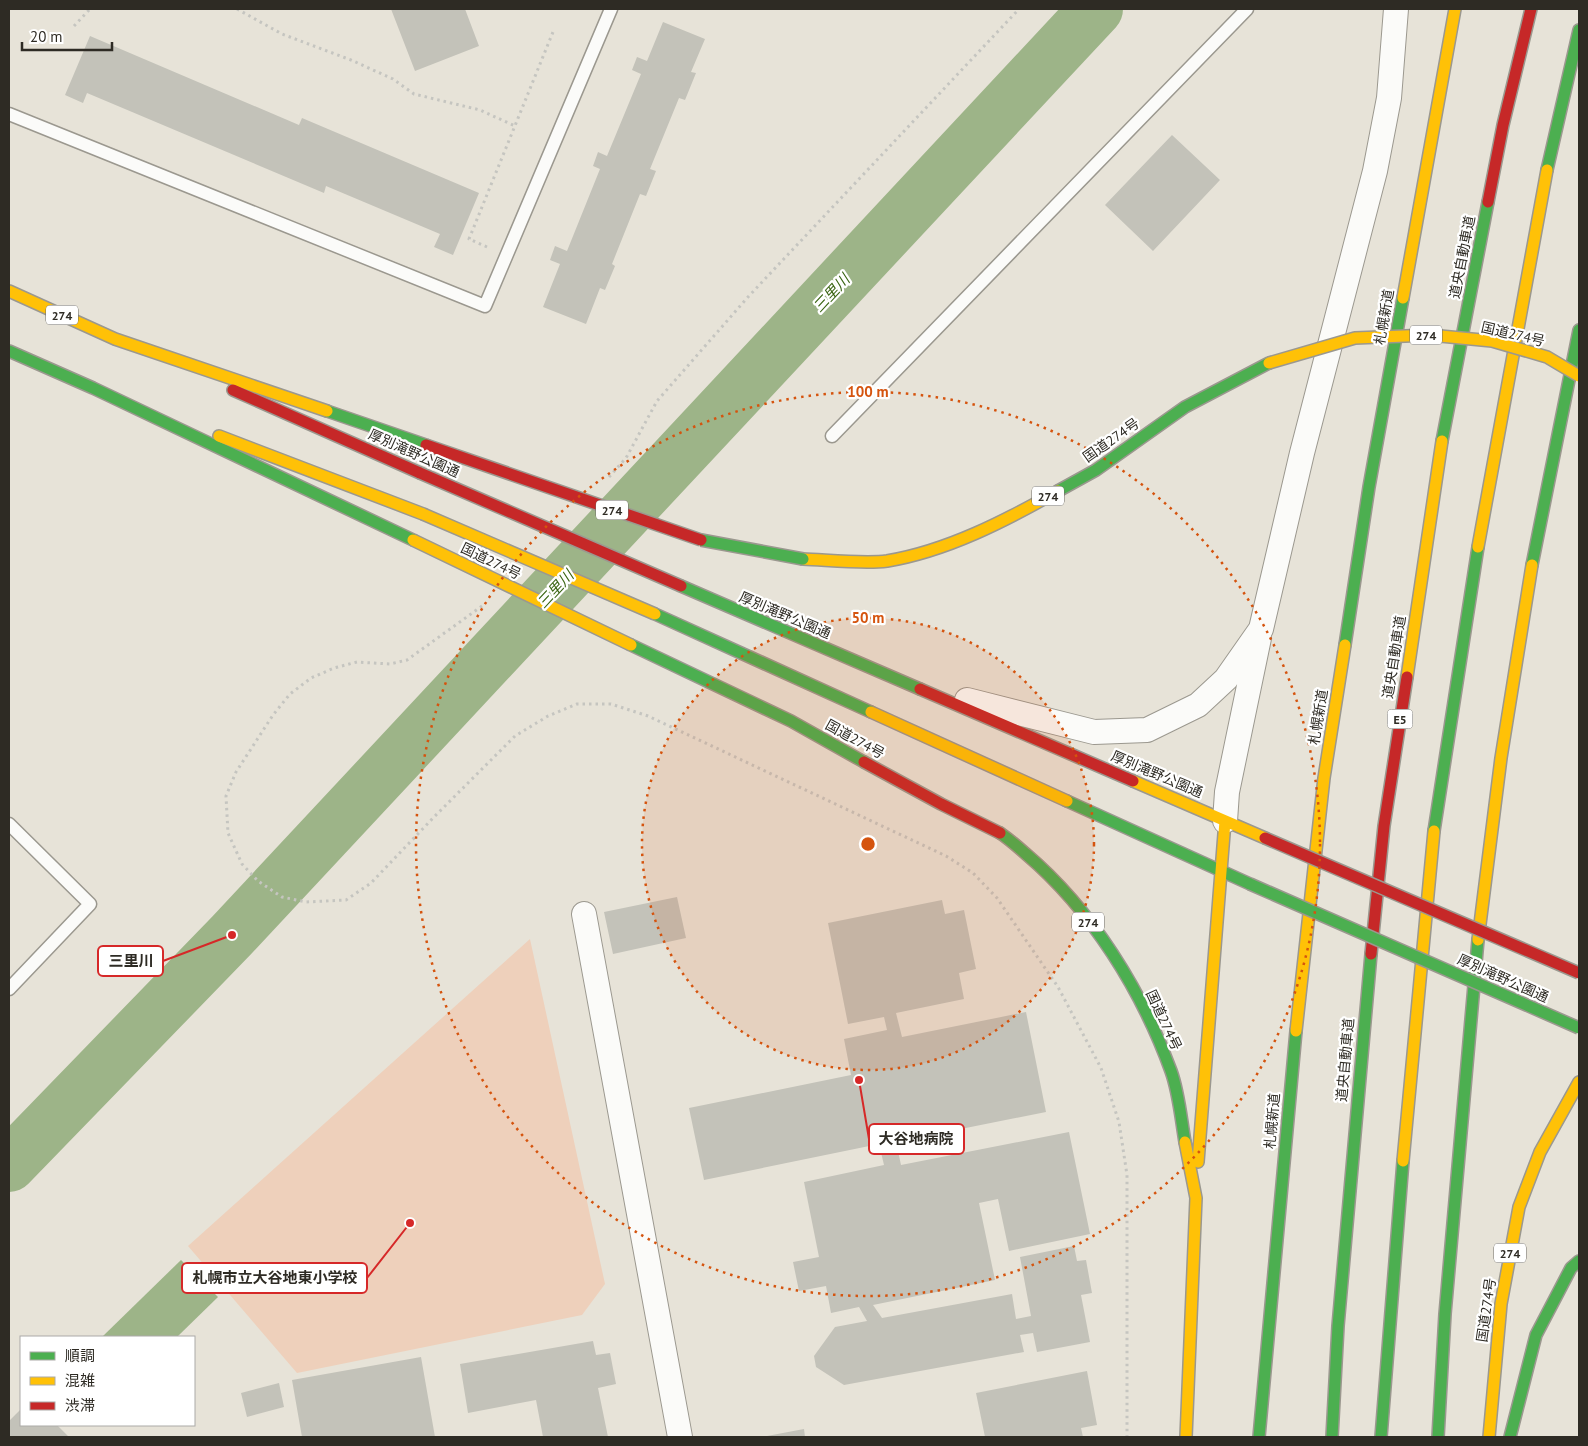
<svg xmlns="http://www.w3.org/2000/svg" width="1588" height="1446" font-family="'PT Sans','Noto Sans JP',sans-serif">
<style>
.green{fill:#eed0bb}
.water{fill:#9db488}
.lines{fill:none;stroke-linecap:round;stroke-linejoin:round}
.river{stroke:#9db488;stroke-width:54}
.building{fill:#c3c2b9}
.lane-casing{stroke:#9b988f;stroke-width:15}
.street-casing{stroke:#9b988f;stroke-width:26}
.fast-casing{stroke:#9b988f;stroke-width:14}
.slow-casing{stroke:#9b988f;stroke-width:14}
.jam-casing{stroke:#9b988f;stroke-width:14}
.path{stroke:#c5c5c0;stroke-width:3;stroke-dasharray:2.5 4;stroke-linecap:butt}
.lane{stroke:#fbfbf9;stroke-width:12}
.street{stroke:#fbfbf9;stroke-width:24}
.fast{stroke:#4caf50;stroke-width:11}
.slow{stroke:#ffc107;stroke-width:11}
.jam{stroke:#c62828;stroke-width:11}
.fast-bridge-casing{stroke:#9b988f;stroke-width:14;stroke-linecap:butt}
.slow-bridge-casing{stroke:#9b988f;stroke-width:14;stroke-linecap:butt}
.jam-bridge-casing{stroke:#9b988f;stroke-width:14;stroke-linecap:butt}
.fast-bridge{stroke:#4caf50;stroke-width:11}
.slow-bridge{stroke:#ffc107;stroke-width:11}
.jam-bridge{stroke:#c62828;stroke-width:11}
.ring{fill:none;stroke:#d5540e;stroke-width:2.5;stroke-dasharray:2.5 5}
.labels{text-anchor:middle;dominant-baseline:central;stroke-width:4.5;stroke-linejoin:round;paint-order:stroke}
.shield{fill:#fff;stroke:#6d6b66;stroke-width:1}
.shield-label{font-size:12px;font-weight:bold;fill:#2e2b24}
.street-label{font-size:14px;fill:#2e2b24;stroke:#fff}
.water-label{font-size:15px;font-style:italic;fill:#396411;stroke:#fff}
.centre{fill:#d5540e;stroke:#fff;stroke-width:2.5}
.ring-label{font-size:15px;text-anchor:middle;font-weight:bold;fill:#d5540e;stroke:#fff;stroke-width:4.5;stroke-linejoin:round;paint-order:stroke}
.leader{fill:none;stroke:#d62828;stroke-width:2}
.callout-dot{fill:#d62828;stroke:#fff;stroke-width:2}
.callout{fill:#fff;stroke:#d62828;stroke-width:2}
.callout-label{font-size:15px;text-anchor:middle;font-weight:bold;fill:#2e2b24}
</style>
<rect width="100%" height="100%" fill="#e7e3d8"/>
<path class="green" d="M530,939l75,345 -23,31 -285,58 -109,-127z"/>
<path class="water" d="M181,1260l37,37 -41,40h-75z"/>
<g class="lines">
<path class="river" d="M9,1165l223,-230 864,-926"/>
</g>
<path class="building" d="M391,9h74l14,37 -64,25z
M663,22l42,17 -14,33 5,1 -11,27 -6,-2 -29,71 6,2 -10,25 -6,-2 -28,70 3,2 -10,24 -5,-2 -14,36 -43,-17 17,-43 -10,-4 5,-14 12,5 33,-82 -7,-3 5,-14 9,4 34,-82 -9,-4 5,-13 10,4z
M90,36l209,89 3,-7 177,75 -26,62 -19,-8 6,-13 -114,-48 -2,7 -237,-100 -4,10 -18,-8z
M1172,135l48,45 -67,71 -48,-46z
M677,897l9,41 -73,16 -9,-42z
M942,900l3,14 19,-4 12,59 -17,4 5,26 -68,14 6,24 124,-25 20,100 -150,30 5,23 168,-33 21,102 -81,17 -11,-52 -19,4 16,77 -122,25 9,13 130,-24 4,25 15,-3 -11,-59 54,-11 3,15 9,-1 6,33 -11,2 9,47 -53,10 -4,-19 -13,2 4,17 -180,33 -28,-18 -2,-11 21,-29 32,-6 -8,-14 -28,6 -5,-27 -27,5 -6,-29 26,-5 -15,-75 80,-17 -5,-21 -175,36 -15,-72 162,-33 -7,-36 43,-9 -3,-13 -36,7 -20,-101z
M593,1341l3,14 14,-2 6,31 -18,4 10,49h-65l-7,-37 -68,13 -8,-49z
M421,1357l14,80h-133l-10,-57z
M1087,1371l10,54 -16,3 2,9h-98l-9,-44z
M279,1383l5,24 -37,10 -6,-24z
M21,1409v16h36l12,12h-60v-16z
M804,1429l1,8h-38v-1z"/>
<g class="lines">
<g class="lane-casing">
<path id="lane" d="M9,114l476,192 126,-297
M832,436l415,-427
M9,824l81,80 -81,85"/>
</g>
<g class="street-casing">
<path id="street" d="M967,700l127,32 53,-2 51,-25 28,-26 35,-50 41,-176 73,-282 14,-73 7,-89
M1225,821l2,-29 32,-154
M584,914l96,523"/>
</g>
<g class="fast-casing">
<path id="fast" d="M1547,170l32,-140
M9,351l84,37 320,152
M327,411l99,34
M1442,441l46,-239
M1058,491l38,-21 89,-63 84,-44
M1532,565l47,-235
M681,586l239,103
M655,614l216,98
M631,645l160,76 73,41
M1345,645l24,-158 34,-189
M1067,801l183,83
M1434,831l44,-284
M1000,833c9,6 18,14 26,21 66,56 116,137 145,217 8,22 10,48 14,71
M1259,1437l37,-406
M1332,1437l6,-111 33,-372
M1381,1437l22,-276
M1438,1437l7,-123 33,-374
M1510,1437l26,-102 35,-67 8,-7"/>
</g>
<g class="slow-casing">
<path id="slow" d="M9,291l106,48 212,72
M1403,298l52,-289
M219,436l204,78
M1478,547l69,-377
M803,559c25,1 61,5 84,2 60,-10 118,-40 171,-70
M1407,677l35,-236
M871,712l196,89
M1133,781l132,57
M1478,940l23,-182 31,-193
M1296,1031l28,-253 21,-133
M1185,1142l11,56 -10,239
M1403,1161l31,-330
M1198,1162l27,-341
M1489,1437l12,-133 18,-97 21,-55 39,-70"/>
</g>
<g class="jam-casing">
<path id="jam" d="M1488,202l15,-77 28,-116
M233,390l187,83
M920,689l213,92
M864,762l77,42 59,29
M1371,954l13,-128 23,-149"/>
</g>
<path class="path" d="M237,9l45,25 69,26 42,19 21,15 66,16 35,16
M74,26l16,-17
M487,247l-18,-8 84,-207
M609,477l17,-19 31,-57 91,-104 271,-288
M482,606l-75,54 -17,4 -33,-2 -23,6 -23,10 -21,16 -17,21 -37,57 -10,24 2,37 14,31 16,17 24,16 24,5 40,-2 25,-17 63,-66 81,-81 33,-20 29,-12h34l37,12 298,140 27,17 24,25 61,89 43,81 18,54 8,53v262"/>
<use href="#lane" class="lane"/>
<use href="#street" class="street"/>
<use href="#fast" class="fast"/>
<use href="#slow" class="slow"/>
<use href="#jam" class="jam"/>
<g class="fast-bridge-casing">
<path id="fast-bridge" d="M701,540l102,19
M1250,884l329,144"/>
</g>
<g class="slow-bridge-casing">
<path id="slow-bridge" d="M1269,363l86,-25 75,-3 62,6 55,16 32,19
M423,514l232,100
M413,540l218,105"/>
</g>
<g class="jam-bridge-casing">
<path id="jam-bridge" d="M426,445l275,95
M420,473l261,113
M1265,838l314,135"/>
</g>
<use href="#fast-bridge" class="fast-bridge"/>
<use href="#slow-bridge" class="slow-bridge"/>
<use href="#jam-bridge" class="jam-bridge"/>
</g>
<circle cx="868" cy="844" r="226" fill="#d5540e" fill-opacity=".12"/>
<g class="ring">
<circle cx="868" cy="844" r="226"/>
<circle cx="868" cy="844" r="452"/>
</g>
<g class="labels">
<g class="shield">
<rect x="46" y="305.5" width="32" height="19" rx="4"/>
<rect x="1410" y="325.5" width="32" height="19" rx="4"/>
<rect x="1032" y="486.5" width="32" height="19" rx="4"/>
<rect x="596" y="500.5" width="32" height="19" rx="4"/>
<rect x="1387.5" y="709.5" width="25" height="19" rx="4"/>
<rect x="1072" y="912.5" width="32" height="19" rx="4"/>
<rect x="1494" y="1243.5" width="32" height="19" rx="4"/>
</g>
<g class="shield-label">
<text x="62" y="315">274</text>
<text x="1426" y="335">274</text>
<text x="1048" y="496">274</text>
<text x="612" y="510">274</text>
<text x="1400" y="719">E5</text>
<text x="1088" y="922">274</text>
<text x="1510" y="1253">274</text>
</g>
<g class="street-label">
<text transform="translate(1462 257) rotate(-79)">道央自動車道</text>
<text transform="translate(1384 317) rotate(-80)">札幌新道</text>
<text transform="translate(1513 334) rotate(13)">国道274号</text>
<text transform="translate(1111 440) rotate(-35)">国道274号</text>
<text transform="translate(414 453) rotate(24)">厚別滝野公園通</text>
<text transform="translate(491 561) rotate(26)">国道274号</text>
<text transform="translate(785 615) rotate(23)">厚別滝野公園通</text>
<text transform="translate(1394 657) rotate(-81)">道央自動車道</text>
<text transform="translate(1318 717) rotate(-81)">札幌新道</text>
<text transform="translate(855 739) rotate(29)">国道274号</text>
<text transform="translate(1157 774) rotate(23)">厚別滝野公園通</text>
<text transform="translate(1503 978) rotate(24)">厚別滝野公園通</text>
<text transform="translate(1164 1020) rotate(65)">国道274号</text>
<text transform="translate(1345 1060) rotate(-85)">道央自動車道</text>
<text transform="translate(1272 1121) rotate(-85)">札幌新道</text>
<text transform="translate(1486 1310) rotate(-82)">国道274号</text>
</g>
<g class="water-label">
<text transform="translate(831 293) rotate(-47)">三里川</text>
<text transform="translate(555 589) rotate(-47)">三里川</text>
</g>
</g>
<circle cx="868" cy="844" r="8" class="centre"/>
<g class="ring-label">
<text x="868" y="397">100 m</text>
<text x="868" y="623">50 m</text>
</g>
<path class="leader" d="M232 935L163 961M859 1080L869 1139M410 1223L367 1278"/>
<g class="callout-dot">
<circle cx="232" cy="935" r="5"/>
<circle cx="859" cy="1080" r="5"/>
<circle cx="410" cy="1223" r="5"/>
</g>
<g class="callout">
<rect x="98" y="946" width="65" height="30" rx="5"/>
<rect x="869" y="1124" width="95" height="30" rx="5"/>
<rect x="182" y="1263" width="185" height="30" rx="5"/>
</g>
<g class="callout-label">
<text x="131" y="966">三里川</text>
<text x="916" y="1144">大谷地病院</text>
<text x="275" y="1283">札幌市立大谷地東小学校</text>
</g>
<rect width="1588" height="1446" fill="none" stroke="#2e2b24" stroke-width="20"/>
<rect x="20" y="1336" width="175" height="90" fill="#ffffff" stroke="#abaaa7"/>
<rect x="30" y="1352" width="25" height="8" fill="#4caf50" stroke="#abaaa7"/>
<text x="65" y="1361" font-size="15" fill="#2e2b24">順調</text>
<rect x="30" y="1377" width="25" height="8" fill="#ffc107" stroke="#abaaa7"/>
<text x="65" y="1386" font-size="15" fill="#2e2b24">混雑</text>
<rect x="30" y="1402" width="25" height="8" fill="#c62828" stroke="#abaaa7"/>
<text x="65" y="1411" font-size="15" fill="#2e2b24">渋滞</text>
<path d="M22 42v8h90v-8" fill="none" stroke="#2e2b24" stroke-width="2.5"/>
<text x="30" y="42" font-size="15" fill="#2e2b24" stroke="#ffffff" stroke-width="4" paint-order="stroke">20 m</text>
</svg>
